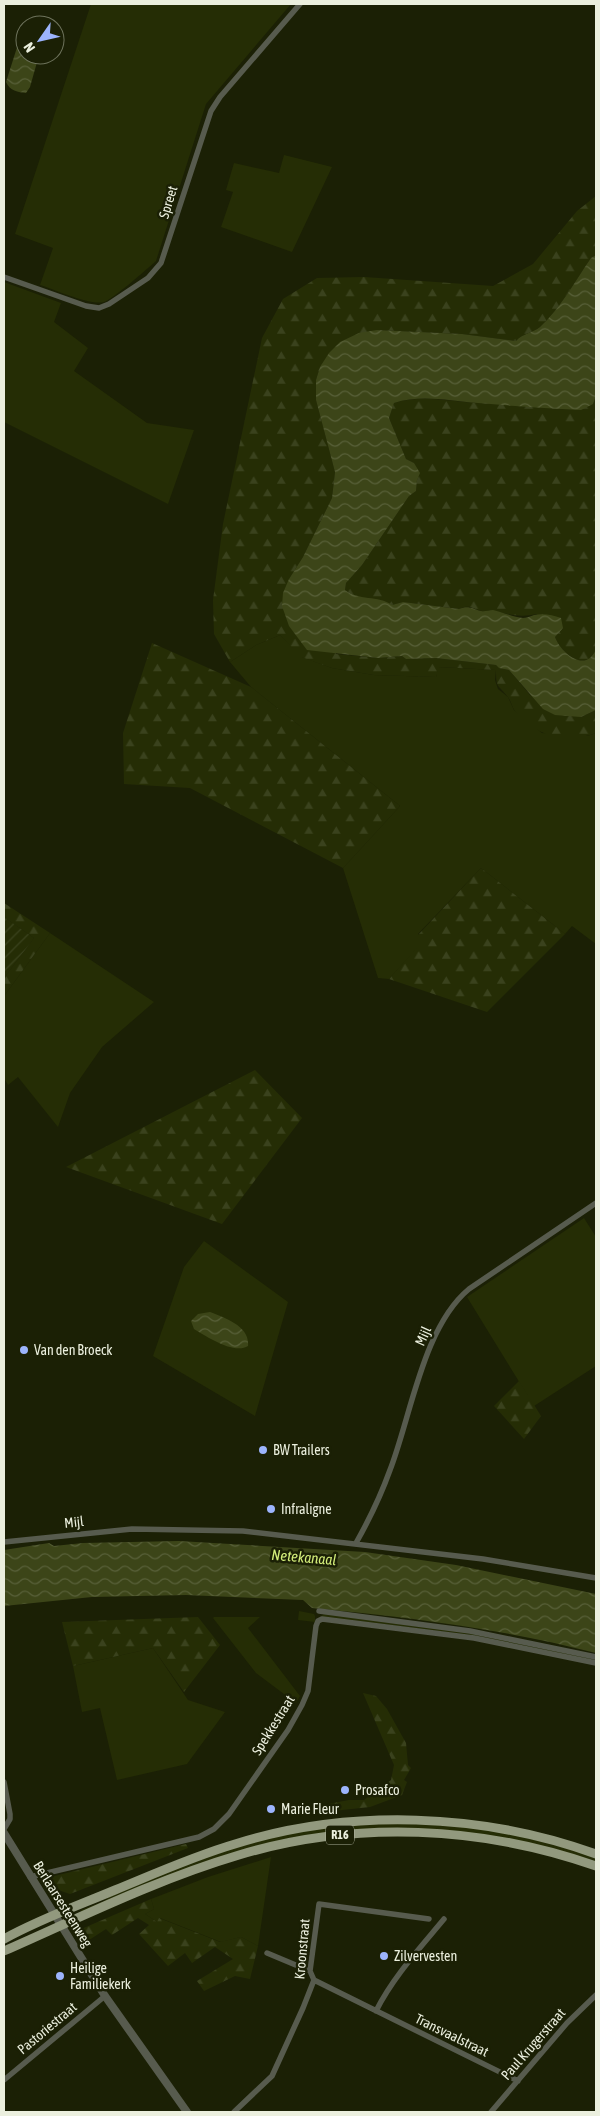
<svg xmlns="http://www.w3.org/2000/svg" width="600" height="2116" font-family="'Asap Condensed',sans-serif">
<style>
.grass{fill:#252d05}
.forest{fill:url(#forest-firs)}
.garden{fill:url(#garden-furrows)}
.water{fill:url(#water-waves)}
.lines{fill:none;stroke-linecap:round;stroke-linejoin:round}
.minor{stroke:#575b4e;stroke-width:5.5}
.tertiary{stroke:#575b4e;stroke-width:8}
.primary{stroke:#92997e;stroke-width:9}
.poi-dot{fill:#9cb4fd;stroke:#1b2005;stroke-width:2}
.labels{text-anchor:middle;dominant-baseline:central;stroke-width:5;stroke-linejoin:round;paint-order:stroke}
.shield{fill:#1b2005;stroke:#adb19d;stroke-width:1}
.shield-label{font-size:12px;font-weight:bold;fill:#ebefde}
.street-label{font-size:14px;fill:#ebefde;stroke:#1b2005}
.poi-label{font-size:14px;fill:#ebefde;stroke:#1b2005;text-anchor:start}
.water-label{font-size:15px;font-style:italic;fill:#d4ee7b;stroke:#1b2005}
</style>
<defs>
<pattern id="forest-firs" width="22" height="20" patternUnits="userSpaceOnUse" patternTransform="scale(1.25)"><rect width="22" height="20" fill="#252d05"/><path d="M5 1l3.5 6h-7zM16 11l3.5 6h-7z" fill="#3a421d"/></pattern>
<pattern id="garden-furrows" width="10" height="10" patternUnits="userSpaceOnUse" patternTransform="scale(1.25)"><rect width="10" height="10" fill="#252d05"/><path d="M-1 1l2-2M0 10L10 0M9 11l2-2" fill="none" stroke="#3a421d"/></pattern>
<pattern id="water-waves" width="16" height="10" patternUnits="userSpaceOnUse" patternTransform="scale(1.25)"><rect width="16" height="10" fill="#3c4518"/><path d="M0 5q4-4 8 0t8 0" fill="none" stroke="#586039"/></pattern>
</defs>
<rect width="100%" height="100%" fill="#1b2005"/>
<path class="grass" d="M91,4h200l-85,100 -50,157c-9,8 -43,38 -52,41 -14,4 -50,-13 -64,-17l13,-37 -38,-14z
M284,155l48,12 -40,85 -71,-25 12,-35 -7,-2 8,-27 45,10z
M4,282l57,21 -7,19 34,26 -14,23 73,52 47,7 -26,74 -164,-82z
M280,635l22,22 30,11 42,7 62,2 2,-10 58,3 -1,10 3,9 10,8 6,13 28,23 45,3 9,-3v211l-24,-18 -7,8 -84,-66 -63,66 6,7 -35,38 -11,-1 -35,-110 57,-62 -149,-119 -21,-25 26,-17z
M50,933l104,69 -52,45 -32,46 -12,34 -40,-50 -10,8 -4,-7v-82z
M584,1218l12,19v129l-62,40 -67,-109z
M204,1241l84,61 -33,114 -102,-60 31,-89z
M299,1611l15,3 1,2v6l-17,-2z
M324,1614l146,18 126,27v3l-126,-27 -150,-18z
M214,1617h46l-12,11 52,68 -4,7 -40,-30 -43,-55z
M153,1648l35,52 37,12 -38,52 -70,16 -17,-72 -18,4 -9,-46z
M428,1822l63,7 105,27v8l-169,-34 -148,12 -197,71 -1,-3 23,-9 9,-8c69,-28 139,-56 212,-67 33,-4 69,-3 103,-4z
M271,1857l-13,89 -17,-9 -20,5 -61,-24 -3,4 -12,-8 9,-5 -3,-10 57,-22z"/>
<path class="forest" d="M596,196v59l-5,3c-16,23 -31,51 -51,69 -7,6 -17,6 -24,14l-54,-7 -85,-4 -57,37 -4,13v20l19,72 -3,26 -29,59 -14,22 47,75 42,4 24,-2 4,3 30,-1 60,7 3,3 10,2 21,25 51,22 15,-7v23c-31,11 -59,4 -81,-22 -3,-4 -4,-10 -7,-14 -10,-13 -12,-8 -12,-27l-57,-3 -3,10 -62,-2 -42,-7 -31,-11 -21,-22 -24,10 -26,17 -16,-28 -1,-34 10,-76 39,-186 21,-39 34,-21 47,-1 129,9 40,-22 44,-53z
M596,396v253c-10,25 -35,4 -41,-12l5,-6 -24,-17c-15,4 -28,0 -42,-3 -4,-1 -9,1 -12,0 -11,-2 -11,-7 -23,-2l-56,-7 -11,3 -40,-10 -7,-5 1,-7 16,-18 47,-69 7,-5 1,-11 -3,-17 -8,-4 -17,-41 5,-15c29,-9 55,-1 84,0 38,1 77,0 115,1z
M152,643l99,44 149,119 -57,62 -153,-80 -66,-4 -1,-51z
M481,868l84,66 -78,78 -98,-33 34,-38 -5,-6z
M4,903l46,30 -46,63v-18l30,-40 -30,-21z
M255,1070l47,48 -80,106 -156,-57z
M519,1381l22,35 -17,23 -30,-33z
M198,1617l22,28 -36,47 -31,-44 -80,18 -11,-44z
M363,1693l13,3 11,13 19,34 2,22 3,3 -7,12 3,2 -5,13 -32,12 -56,6 -2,-6 37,-7h15l27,-20 3,-15z
M186,1844l2,4 -118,46 -15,-5 -9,-11z
M151,1899l3,10 -9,5 12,8 2,-4 61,24 21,-5 17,9 -8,33 -15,-3 -31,15 -7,-10 36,-22 -18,-12 -23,16 -7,-10 -17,13 -29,-32 10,-9 -11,-7 -26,17 -6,-6 -20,13 -7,-12z"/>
<path class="garden" d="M4,917l30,21 -30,40z"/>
<path class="water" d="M25,36v19h14l-9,32 -4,6c-8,-1 -16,-2 -20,-11l14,-44z
M596,255v141l-3,8 -12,6c-35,-2 -69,-4 -103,-7 -29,-2 -56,-9 -84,0l-5,15 17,41 8,4 6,10 -3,7 -1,11 -7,5 -47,69 -16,18 -1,7c13,11 33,5 47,15l11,-3 56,7c10,-4 13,0 22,2 4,1 8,-1 12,-1 8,2 21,7 30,8 3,0 8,-2 11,-3 10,-2 18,0 27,3l2,10 -8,9c6,16 31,37 41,12v61l-15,7 -26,-2 -12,-6 -34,-39 -10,-2 -3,-3 -60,-7 -30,1 -4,-3 -24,2 -71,-8 -18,-24 -7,-20 1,-13 6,-14 14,-22 29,-59 3,-26 -19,-72v-20l4,-13 9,-14 11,-11 19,-9 18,-3 85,4 54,7c7,-8 17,-8 24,-14 20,-18 35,-46 51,-69z
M210,1312c15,6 40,14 38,34 -14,9 -42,-10 -54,-17l-3,-8 7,-7z
M179,1541l186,11 91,13 140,29v59c-93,-24 -188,-36 -284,-45l-9,-8 -117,-5 -94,2 -88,9v-56l45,-7 5,3 29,-3z"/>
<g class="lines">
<path class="minor" d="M4,277l82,29 13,2 10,-4 39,-26 13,-15 50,-152 9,-14 80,-93
M4,1542l128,-13 111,2 240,28 113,19
M356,1543c13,-23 25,-48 34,-73 21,-54 33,-143 79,-181l127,-86
M319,1611l151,20 126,26
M4,1782l6,32v5l-6,10
M30,1877l169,-40 15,-8 15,-15 59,-84 14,-25 6,-14 8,-65 2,-5 4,-2 152,19 122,25
M267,1953l43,18
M314,1980l204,101
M376,2011c17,-34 44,-63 68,-92
M4,2080l101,-84
M234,2112l38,-36 31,-68 11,-28 -4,-9 9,-67 110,15
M491,2112l76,-89 29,-28"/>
<path class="tertiary" d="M4,1833l101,163 82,116"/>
<path class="primary" d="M4,1939c36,-20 73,-33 111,-49 39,-16 79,-34 120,-46 115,-36 248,-31 361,10
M4,1951c77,-34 154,-72 235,-96 116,-35 243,-29 357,11"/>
</g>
<g class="poi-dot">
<circle cx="24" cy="1350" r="5"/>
<circle cx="263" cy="1450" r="5"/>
<circle cx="271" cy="1509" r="5"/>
<circle cx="345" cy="1790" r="5"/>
<circle cx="271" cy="1809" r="5"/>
<circle cx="384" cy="1956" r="5"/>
<circle cx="60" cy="1976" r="5"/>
</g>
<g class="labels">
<rect class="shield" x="326" y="1825.5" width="28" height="19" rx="4"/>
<g class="shield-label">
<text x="340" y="1835">R16</text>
</g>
<g class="street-label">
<text transform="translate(168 202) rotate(-73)">Spreet</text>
<text transform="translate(423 1336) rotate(-66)">Mijl</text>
<text transform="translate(74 1522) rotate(-6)">Mijl</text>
<text transform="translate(273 1725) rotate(-58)">Spekkestraat</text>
<text transform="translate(63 1904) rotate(58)">Berlaarsesteenweg</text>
<text transform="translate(302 1949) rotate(-85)">Kroonstraat</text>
<text transform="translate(47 2028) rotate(-40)">Pastoriestraat</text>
<text transform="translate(452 2035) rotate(26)">Transvaalstraat</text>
<text transform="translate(533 2044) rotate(-49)">Paul Krugerstraat</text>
</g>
<g class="poi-label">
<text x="34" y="1350">Van den Broeck</text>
<text x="273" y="1450">BW Trailers</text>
<text x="281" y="1509">Infraligne</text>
<text x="355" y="1790">Prosafco</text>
<text x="281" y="1809">Marie Fleur</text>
<text x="394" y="1956">Zilvervesten</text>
<text x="70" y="1968">Heilige<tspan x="70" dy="16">Familiekerk</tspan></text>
</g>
<g class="water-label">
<text transform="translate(304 1557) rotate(5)">Netekanaal</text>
</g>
</g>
<rect width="600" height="2116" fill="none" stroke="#ebefde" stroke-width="10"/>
<g transform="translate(40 40) rotate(236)"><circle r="24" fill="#1b2005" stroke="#6e735c"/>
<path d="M0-4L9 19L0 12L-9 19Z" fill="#9cb4fd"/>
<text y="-8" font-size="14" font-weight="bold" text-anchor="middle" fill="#ebefde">N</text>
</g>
</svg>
